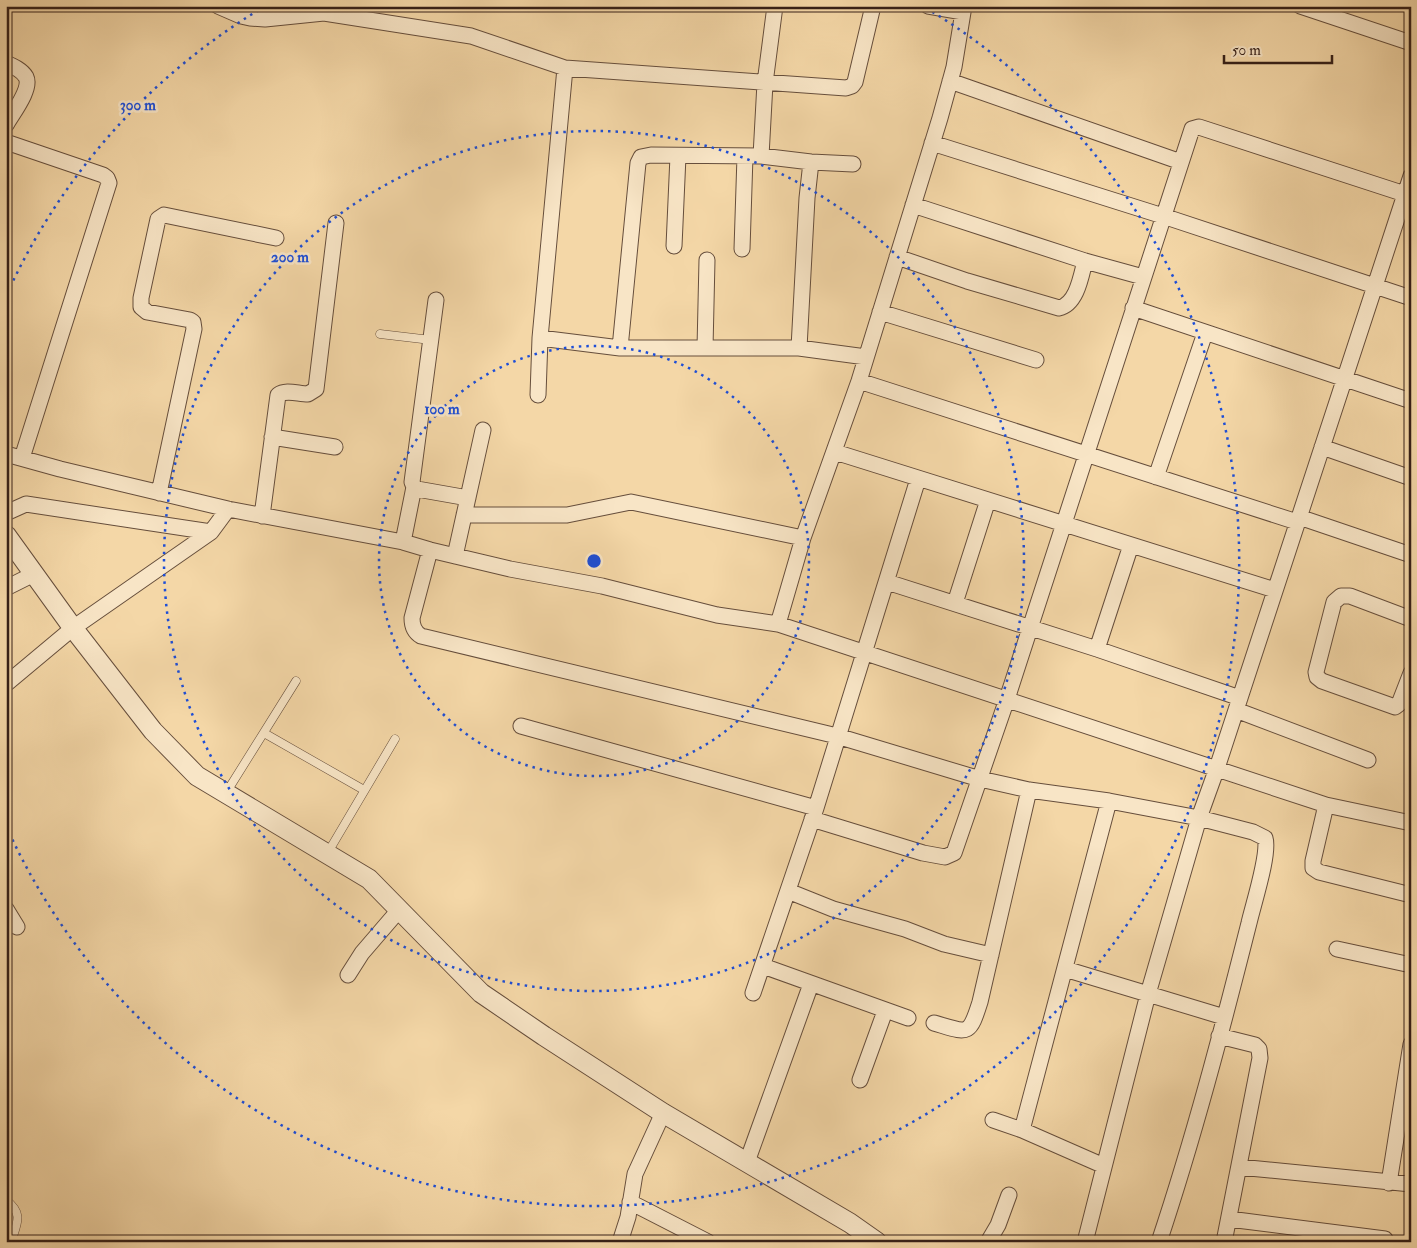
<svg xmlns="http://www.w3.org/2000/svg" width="1417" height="1248" font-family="'IM FELL Double Pica',serif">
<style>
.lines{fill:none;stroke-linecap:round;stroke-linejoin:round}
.service-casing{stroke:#664e3c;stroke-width:9}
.minor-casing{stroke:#664e3c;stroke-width:17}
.tertiary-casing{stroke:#664e3c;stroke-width:21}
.service{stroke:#f8e5c6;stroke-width:8}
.minor{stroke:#f8e5c6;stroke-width:15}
.tertiary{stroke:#f8e5c6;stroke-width:19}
.ring{fill:none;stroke:#1d4ed8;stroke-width:2.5;stroke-dasharray:2.5 5}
.centre{fill:#1d4ed8;stroke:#f8e5c6;stroke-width:2.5}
.ring-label{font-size:15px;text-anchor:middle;font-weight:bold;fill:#1d4ed8;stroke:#f8e5c6;stroke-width:5;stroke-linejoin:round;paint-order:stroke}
</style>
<rect width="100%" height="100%" fill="#f4d7a7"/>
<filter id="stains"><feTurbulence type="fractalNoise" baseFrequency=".004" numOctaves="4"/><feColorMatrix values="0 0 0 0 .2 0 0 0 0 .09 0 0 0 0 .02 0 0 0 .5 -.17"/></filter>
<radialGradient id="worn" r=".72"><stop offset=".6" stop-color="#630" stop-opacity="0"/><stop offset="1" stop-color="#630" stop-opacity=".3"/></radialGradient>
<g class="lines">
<g class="service-casing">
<path id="service" d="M380,334l51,6
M264,733l100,57
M226,793l70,-112
M327,854l68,-115
M6,1200c18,14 11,23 5,42"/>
</g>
<g class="minor-casing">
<path id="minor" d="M218,6l23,10 9,2 15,1 59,-6 147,23 94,32 281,20 6,-2 3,-4 18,-76
M928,6l35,6
M1300,6l111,37
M6,63c7,3 16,7 20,14 6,12 -14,37 -20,48
M950,81l231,81
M6,142l97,33 4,3 2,5 -87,275
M932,143l231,73 248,82
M761,156l4,-73 10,-77
M913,205l172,56 58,16
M674,246l4,-90
M742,249l3,-93
M897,257l70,24 92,27c18,-4 22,-32 26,-47
M436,300l-24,182 2,5 3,2 51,9
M1133,308l278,93
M880,312l156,48
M540,338l80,10h179l67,9
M620,348l18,-185 3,-6 10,-2 110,1 50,6 42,2
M705,348l2,-88
M799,348l8,-150 4,-36
M859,381l438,141
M538,395l2,-57 25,-270
M272,437l63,10
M1322,447l89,31
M835,452l440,138
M6,454l54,15 168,40 175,33 27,8 80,19 92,17 115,29 61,9 548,181 85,18
M1156,477l49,-144
M159,493l35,-164 -1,-7 -3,-2 -43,-8 -6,-5v-9l17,-79 6,-4 112,23
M6,513l20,-9 185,28
M464,515h103l64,-13 172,36
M262,516l16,-121c8,-6 20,-1 30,-1l8,-5 20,-166
M1299,517l112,38
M403,542l11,-55
M430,550l-18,68c0,8 2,14 9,18l416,100 143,43 49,11 80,11 90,17 54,14 12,6c5,15 -12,67 -16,85 -27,107 -55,214 -90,319
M455,556l28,-126
M887,582l210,67 143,49
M6,588l28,-14
M955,603l33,-103
M1411,619l-61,-23h-9l-7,6 -18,70 1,5 5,4 73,26 4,-3 12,-31
M778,624l25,-86 56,-157 81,-263 14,-51 10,-61
M1097,649l34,-104
M6,684l67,-56 138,-96 17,-23
M1236,710l132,50
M521,726l295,82
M1326,805l-13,56v7l6,4 92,23
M812,819l111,34 22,4 9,-4 53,-154 185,-570 7,-2 212,69
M788,891l45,18 72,20 39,15 47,11
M6,909l11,18
M1337,949l74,16
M763,966l145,52
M1065,969l159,48
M348,975l14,-22 37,-43
M753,993l63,-185 102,-329
M934,1023c34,10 35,14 46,-21l49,-212
M1219,1036l36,9 4,4 1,9 -36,184
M860,1080l25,-69
M993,1120l29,10 82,36
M1022,1130l87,-329
M747,1162l64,-178
M1239,1167l172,17
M1389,1183l22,-139
M630,1202l78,40
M1229,1219l156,20
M620,1242l8,-25 7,-43 28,-61
M988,1242l10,-17 11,-30
M1085,1242l63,-248 51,-176 18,-50 194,-592"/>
</g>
<g class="tertiary-casing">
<path id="tertiary" d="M6,535l67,93 80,103 44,45 172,103 112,114 63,43 119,77 187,110 27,19"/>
</g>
<use href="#service" class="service"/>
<use href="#minor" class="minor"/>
<use href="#tertiary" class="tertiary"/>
</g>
<g class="ring">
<circle cx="594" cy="561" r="215"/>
<circle cx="594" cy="561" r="430"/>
<path d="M7 294A645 645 0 0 1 262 8M926 8A645 645 0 1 1 7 828"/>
</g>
<circle cx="594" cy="561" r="8" class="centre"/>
<g class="ring-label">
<text x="138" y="110">300 m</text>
<text x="290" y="262">200 m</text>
<text x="442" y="414">100 m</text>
</g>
<rect width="1417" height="1248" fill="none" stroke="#f4d7a7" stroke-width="25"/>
<rect x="8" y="8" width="1402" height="1233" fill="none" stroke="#362018" stroke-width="2.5"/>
<rect x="12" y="12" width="1392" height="1223" fill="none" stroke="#362018"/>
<path d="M1224 55v8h108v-8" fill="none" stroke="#362018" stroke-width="2.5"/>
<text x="1232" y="55" font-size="15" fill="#362018" stroke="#f8e5c6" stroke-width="4" paint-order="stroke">50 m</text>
<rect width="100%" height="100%" filter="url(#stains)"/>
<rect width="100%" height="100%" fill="url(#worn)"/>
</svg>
